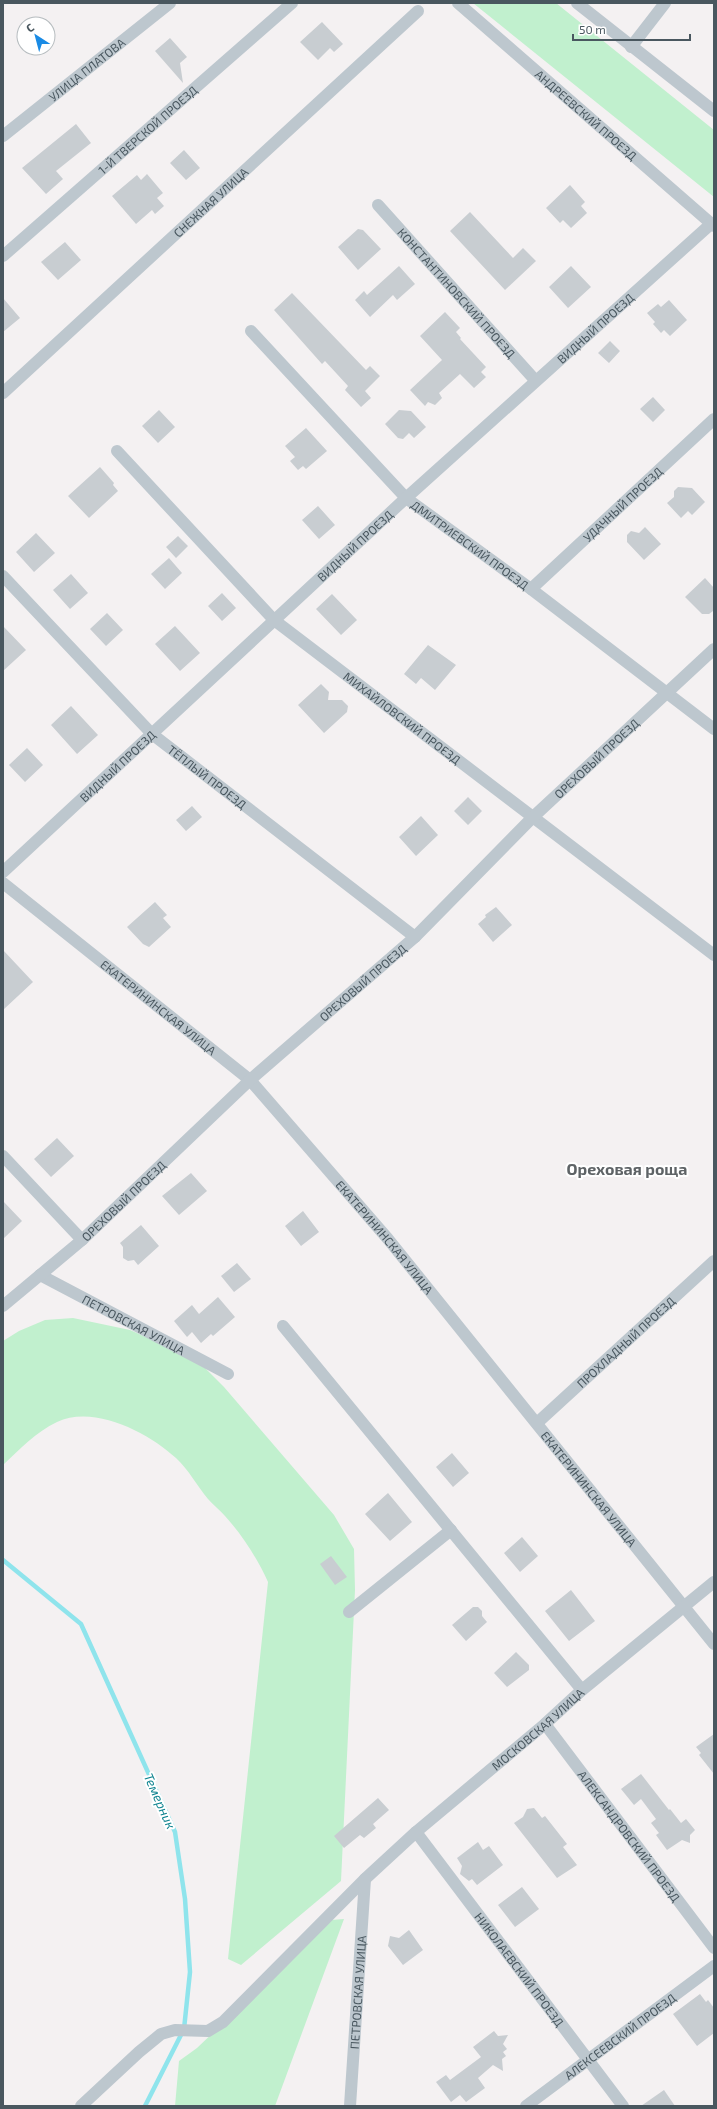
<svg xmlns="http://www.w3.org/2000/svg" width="717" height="2109" font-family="'Exo 2',sans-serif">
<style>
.green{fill:#c1f0ce}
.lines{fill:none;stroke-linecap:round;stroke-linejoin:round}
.stream{stroke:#8fe4ec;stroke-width:4.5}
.building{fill:#c8cdd1}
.minor{stroke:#bdc7ce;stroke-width:12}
.labels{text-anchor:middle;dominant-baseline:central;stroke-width:4;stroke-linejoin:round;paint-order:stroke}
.street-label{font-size:12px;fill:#49575f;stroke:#fff}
.water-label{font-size:13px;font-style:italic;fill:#0e838f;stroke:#fff}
.district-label{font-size:16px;font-weight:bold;fill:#5e6366;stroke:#fff}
</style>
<rect width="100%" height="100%" fill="#f4f1f2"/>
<path class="green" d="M473,3h83l158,127v67z
M73,1318l57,12 27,12 48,26 19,19 110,128 20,34 1,41 -14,291 -100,84 -13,-6 40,-377c-11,-24 -25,-46 -43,-66 -5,-6 -12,-11 -17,-17 -11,-13 -19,-29 -32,-41 -27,-25 -82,-54 -119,-36 -21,10 -37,27 -54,43v-124l16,-10 26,-11z
M344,1919l-69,187h-100l4,-45 18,-13 134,-128z"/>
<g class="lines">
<path class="stream" d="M3,1560l78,64 94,208 10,67 5,73 -6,57 -39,77"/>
</g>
<path class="building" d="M322,22l21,22 -9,8 -4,-4 -12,12 -18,-18z
M170,38l17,19 -7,6 3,20 -28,-32z
M76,124l15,19 -35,28 7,8 -17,15 -24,-26z
M184,150l16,18 -14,12 -16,-17z
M147,174l16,19 -6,5 7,8 -9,8 -3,-4 -16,14 -24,-28 25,-21 4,5z
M570,185l15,17 -4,4 6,7 -16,15 -8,-8 -3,3 -14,-15z
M470,212l43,46 10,-10 13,13 -31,29 -55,-59z
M358,229l5,1 18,19 -23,21 -20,-23z
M65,242l16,18 -23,20 -17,-18z
M399,266l16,18 -18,16 -4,-5 -23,22 -15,-17 9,-9 3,4z
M571,266l20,21 -23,21 -19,-21z
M292,293l74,77 4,-4 10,10 -15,15 6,7 -10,9 -16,-17 3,-4 -23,-25 -3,3 -48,-54z
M3,298l17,20 -17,14z
M669,300l18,20 -17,16 -6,-6 -3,3 -8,-9 2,-2 -8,-9 11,-9 3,3z
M445,312l15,16 -4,4 5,6 -1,1 26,28 -5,5 5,5 -12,11 -14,-14 -21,19 3,5 -7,7 -7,-3 -3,4 -15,-16 32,-30 -22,-24z
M610,341l10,10 -11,12 -11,-10z
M653,397l12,13 -12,12 -13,-13z
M159,410l16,17 -17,16 -16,-17z
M399,410l12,1 15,16 -12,11 -5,-5 -6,6 -5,-1 -13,-14z
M306,428l21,23 -21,18 -3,-3 -5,4 -8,-9 5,-4 -10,-11z
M100,467l14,16 -1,2 5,6 -29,27 -21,-22z
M678,487l14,1 13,14 -13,13 -4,-4 -7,7 -14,-15 7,-6v-6z
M318,506l17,19 -16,14 -17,-19z
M645,527l16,17 -17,16 -17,-18v-7l4,-4 8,2z
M36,533l19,20 -21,19 -18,-20z
M178,536l10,10 -12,12 -10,-11z
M169,558l13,15 -17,16 -14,-15z
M71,574l17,19 -18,16 -17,-19z
M705,578l9,10 -1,23 -4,3h-7l-17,-17z
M222,593l14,15 -14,13 -14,-15z
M332,594l25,26 -16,15 -25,-26z
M107,613l16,17 -17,16 -16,-17z
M3,626l23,24 -23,21z
M175,626l25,27 -20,18 -25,-27z
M428,645l28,20 -21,25 -14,-12 -5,6 -12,-10z
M321,684l8,8 -1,8h14l6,6 -1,6 -23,21 -26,-28z
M71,706l27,29 -21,19 -26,-29z
M27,748l16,17 -18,17 -16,-17z
M468,797l14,14 -14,14 -14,-14z
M192,806l10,11 -16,14 -10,-11z
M421,816l17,19 -22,21 -17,-19z
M155,902l12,13 -4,3 8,9 -22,20 -6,-3 -16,-17z
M496,907l16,18 -19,17 -15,-18 8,-7 -1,-2z
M3,950l30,32 -30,28z
M57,1138l17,18 -23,21 -17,-18z
M191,1173l16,18 -28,24 -17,-19z
M3,1201l19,20 -19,18z
M303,1211l16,21 -18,14 -16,-20z
M141,1225l18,21 -21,19 -4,-5 -6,1 -5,-3v-11l-3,-4z
M237,1263l14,16 -17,13 -13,-16z
M218,1297l17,20 -22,19 -2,-2 -10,9 -9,-11 -5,5 -13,-16 18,-16 7,9z
M452,1453l17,20 -16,14 -17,-20z
M388,1493l24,29 -22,19 -25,-27z
M522,1537l16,19 -18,16 -16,-19z
M331,1556l16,21 -12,8 -15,-21z
M571,1590l24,31 -26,20 -24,-30z
M473,1607h5l4,4v5l5,6 -21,19 -14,-16z
M516,1652l13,13v5l-22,17 -13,-14z
M714,1734v40l-15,-19 2,-2 -5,-6z
M641,1774l28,36 1,-1 11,14 5,-4 9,11 -5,5v8l-8,-3 -15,10 -11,-15 3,-2 -8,-10 5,-4 -15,-20 -7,6 -13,-16z
M378,1798l11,12 -16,14 3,4 -12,10 -4,-3 -16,13 -10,-12z
M534,1808l8,10 3,-2 22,28 -4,3 14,18 -20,13 -43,-55 9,-6 4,-8z
M478,1842l5,8 6,-4 14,19 -26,20 -5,-6 -3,2 -9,-7 2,-8 -5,-8z
M522,1887l17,22 -24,18 -17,-22z
M409,1930l14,20 -20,15 -15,-19 2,-10 9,2z
M700,1994l6,8 2,-2 6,8v25l-17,13 -24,-32z
M494,2031l4,5 10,-1 -5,9 4,5 -4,3 3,4 -4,3 1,12 -10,-6 -15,13 7,10 -19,14 -6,-7 -9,7 -15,-20 10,-7 4,5 31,-23 -8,-10z
M664,2090l11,16h-34z"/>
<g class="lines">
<g class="minor">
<path id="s1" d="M458,3l256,223"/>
<path d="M577,3l137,108"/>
<path d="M631,47l34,-44"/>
<path id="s2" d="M3,136l167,-133"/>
<path id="s3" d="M378,205l157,175"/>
<path id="s4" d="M3,256l289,-253"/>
<path id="s5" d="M251,331l155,167 125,91 183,140"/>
<path id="s6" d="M3,393l415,-382"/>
<path id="s7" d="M117,451l157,169 440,335"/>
<path id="s8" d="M3,576l149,158 263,203"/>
<path id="s9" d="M531,589l183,-170"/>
<path id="s10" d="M3,872l403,-374 306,-275"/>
<path id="s11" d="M3,883l247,197 138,159 326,405"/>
<path d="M3,1156l79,84"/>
<path id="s12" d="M40,1275l188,99"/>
<path id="s13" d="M3,1306l79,-66 168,-160 165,-143 117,-119 182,-169"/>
<path d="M283,1326l299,364"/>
<path id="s14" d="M537,1423l177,-162"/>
<path d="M349,1612l102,-82"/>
<path id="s15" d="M545,1724l169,224"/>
<path id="s16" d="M416,1832l207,274"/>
<path id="s17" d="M81,2106l58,-54 22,-18 14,-4 33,1 15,-9 142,-143 51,-47 129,-108 37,-34 132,-108"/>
<path id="s18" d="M350,2106l15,-227"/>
<path id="s19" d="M526,2106l188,-140"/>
</g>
</g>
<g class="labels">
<g class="street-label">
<text stroke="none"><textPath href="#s2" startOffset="107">УЛИЦА ПЛАТОВА</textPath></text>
<text stroke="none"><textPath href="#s1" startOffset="170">АНДРЕЕВСКИЙ ПРОЕЗД</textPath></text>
<text stroke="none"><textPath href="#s4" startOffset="192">1-Й ТВЕРСКОЙ ПРОЕЗД</textPath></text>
<text stroke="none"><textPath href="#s6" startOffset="282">СНЕЖНАЯ УЛИЦА</textPath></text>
<text stroke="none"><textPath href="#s3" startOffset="118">КОНСТАНТИНОВСКИЙ ПРОЕЗД</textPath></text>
<text stroke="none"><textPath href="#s10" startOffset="804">ВИДНЫЙ ПРОЕЗД</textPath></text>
<text stroke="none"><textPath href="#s9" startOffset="125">УДАЧНЫЙ ПРОЕЗД</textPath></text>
<text stroke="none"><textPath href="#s5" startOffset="307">ДМИТРИЕВСКИЙ ПРОЕЗД</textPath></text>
<text stroke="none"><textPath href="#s10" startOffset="480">ВИДНЫЙ ПРОЕЗД</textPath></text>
<text stroke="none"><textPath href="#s7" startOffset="392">МИХАЙЛОВСКИЙ ПРОЕЗД</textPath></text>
<text stroke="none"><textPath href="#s13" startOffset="808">ОРЕХОВЫЙ ПРОЕЗД</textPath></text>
<text stroke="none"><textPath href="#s10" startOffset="156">ВИДНЫЙ ПРОЕЗД</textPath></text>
<text stroke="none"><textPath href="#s8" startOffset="287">ТЁПЛЫЙ ПРОЕЗД</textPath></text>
<text stroke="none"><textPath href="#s13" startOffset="484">ОРЕХОВЫЙ ПРОЕЗД</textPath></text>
<text stroke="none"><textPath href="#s11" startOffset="199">ЕКАТЕРИНИНСКАЯ УЛИЦА</textPath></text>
<text stroke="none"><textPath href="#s13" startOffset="160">ОРЕХОВЫЙ ПРОЕЗД</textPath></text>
<text stroke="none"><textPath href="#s11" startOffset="523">ЕКАТЕРИНИНСКАЯ УЛИЦА</textPath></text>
<text stroke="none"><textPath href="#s12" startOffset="106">ПЕТРОВСКАЯ УЛИЦА</textPath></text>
<text stroke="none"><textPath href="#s14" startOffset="120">ПРОХЛАДНЫЙ ПРОЕЗД</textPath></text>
<text stroke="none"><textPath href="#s11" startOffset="847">ЕКАТЕРИНИНСКАЯ УЛИЦА</textPath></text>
<text stroke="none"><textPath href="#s17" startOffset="603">МОСКОВСКАЯ УЛИЦА</textPath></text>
<text stroke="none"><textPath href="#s15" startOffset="140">АЛЕКСАНДРОВСКИЙ ПРОЕЗД</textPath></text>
<text stroke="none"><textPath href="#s16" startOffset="172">НИКОЛАЕВСКИЙ ПРОЕЗД</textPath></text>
<text stroke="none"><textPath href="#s18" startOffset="114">ПЕТРОВСКАЯ УЛИЦА</textPath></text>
<text stroke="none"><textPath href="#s19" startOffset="117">АЛЕКСЕЕВСКИЙ ПРОЕЗД</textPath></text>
</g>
<g class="water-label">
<text transform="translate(160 1801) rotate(66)">Темерник</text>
</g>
<g class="district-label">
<text x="627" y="1168">Ореховая роща</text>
</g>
</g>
<rect width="717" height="2109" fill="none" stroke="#49575f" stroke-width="8"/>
<g transform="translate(36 36) rotate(324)"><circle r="19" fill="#ffffff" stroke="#b6bcbf"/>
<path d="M0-3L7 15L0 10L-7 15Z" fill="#1a8be5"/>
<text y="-6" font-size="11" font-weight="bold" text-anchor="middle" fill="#49575f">С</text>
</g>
<path d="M573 34v6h117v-6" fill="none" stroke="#49575f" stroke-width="2"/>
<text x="579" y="34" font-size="12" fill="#49575f" stroke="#ffffff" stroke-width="3" paint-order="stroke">50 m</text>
</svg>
